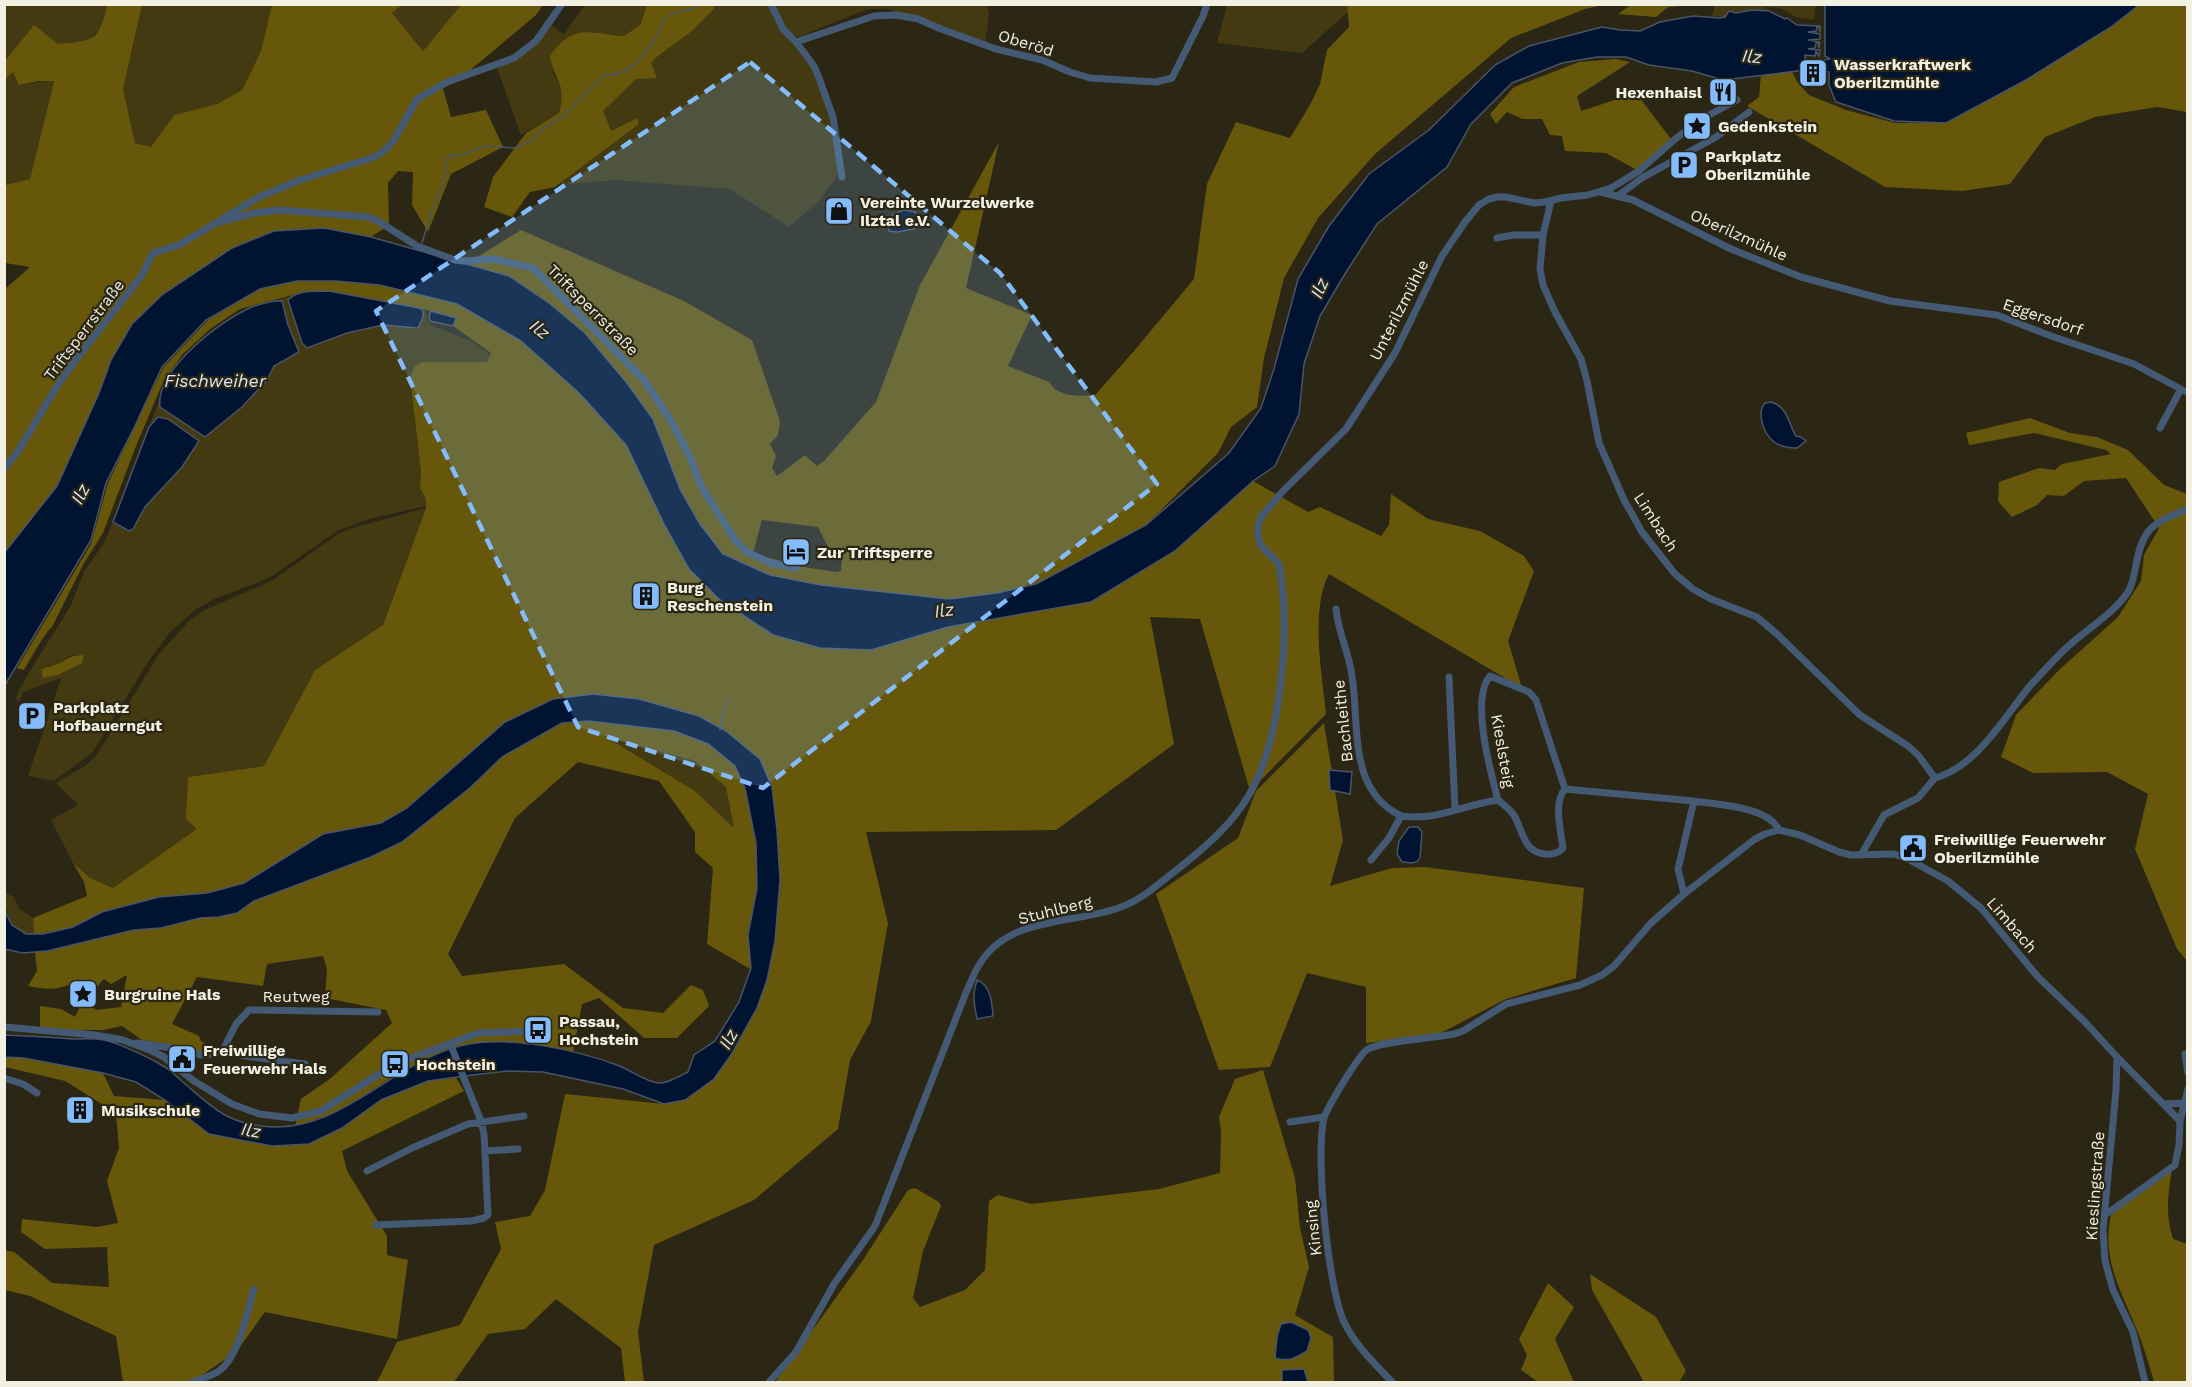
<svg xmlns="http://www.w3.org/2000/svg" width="2192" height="1387" font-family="'Work Sans',sans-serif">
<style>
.green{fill:#433a11;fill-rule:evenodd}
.forest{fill:#67570b;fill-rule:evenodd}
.water{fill:#001330;stroke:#495566;stroke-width:1.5}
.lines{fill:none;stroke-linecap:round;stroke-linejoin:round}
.stream{stroke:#495566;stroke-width:1.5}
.river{stroke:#001330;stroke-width:10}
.minor{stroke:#445a74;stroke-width:7}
.marked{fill:#84bcfb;fill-opacity:0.2;stroke:#84bcfb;stroke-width:4.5;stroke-dasharray:12 8;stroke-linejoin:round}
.labels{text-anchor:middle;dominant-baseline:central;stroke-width:4.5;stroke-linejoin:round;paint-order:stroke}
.street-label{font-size:16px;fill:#f2efe3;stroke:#2b2714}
.poi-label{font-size:16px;font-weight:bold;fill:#f2efe3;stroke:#2b2714;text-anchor:start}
.water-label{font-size:18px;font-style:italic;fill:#d7e6f7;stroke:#2b2714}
</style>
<rect width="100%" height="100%" fill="#2b2714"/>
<path class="green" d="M459,4l1,2 -37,45 -31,-38 10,-8z
M903,4l84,1 2,9 -4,31 -96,-36h-21l-70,28 -12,-7 28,36 19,51 8,53 -21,30 -31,27 -59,-38 -115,-9 -56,5 78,-67 -26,14 -8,-21 55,-55 34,-25 22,-22v-4z
M5,5h102l-5,22 -15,15 -29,3 -53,16z
M585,5h62l-7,20 -16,11 -34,-4 -38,40c12,17 12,22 7,41l-38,22 -24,-67 17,-10 35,-34 15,10z
M1227,5h120l1,7 -46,41 -85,-10z
M1715,5h101l-2,15 -18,-3 -16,-9 -16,-1 6,4c-13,-1 -30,3 -41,0l-4,6 -13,-1z
M142,6l130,-1 -11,46 -19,39 -25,14 -43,11 -22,32 -17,-4 -12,-54z
M13,72l6,13 35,-5 -24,99 -25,6v-106z
M292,296l-4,5 59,32 36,-8 35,3 5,-11v-7l-4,-2 6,2 4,14 42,17 20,14 -4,7h-64l-13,14 11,96 -1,16 6,11v7l-57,13 -30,11 -70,48 -55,21 -19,11 -24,21 -21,28 -58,94 -38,28 -26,-5 33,-98 -38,14 -4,10 -3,-3 4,-11 11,-19 39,-62 14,-35 20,-29 9,-21 16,9 4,-2 12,-22 37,-40 -24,-50 -9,10 10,-26 1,6 45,30 37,-30 25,-27 7,-14 24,-14 -10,-27 -6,-24h-8zM69,656l14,-1 -1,8 -24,12 -11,-9 11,-2z
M426,508l-43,117 -68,45 -51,96 -76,11 10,52 -85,59 -23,-10 -17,-15 -22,-43 27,-15 -22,-22 32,-19 10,-11 61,-99 30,-33 16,-11 68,-30 65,-46 14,-6z
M604,736l91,25 31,26 9,42 -40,-38z
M5,893l9,4 5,11 14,10 1,17c-23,-1 -29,-22 -29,-42z"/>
<path class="forest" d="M1632,4h60v1l-24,2 -12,10 -38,-3z
M107,5h35l-19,84 12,54 16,4 23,-32 43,-11 25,-14 19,-39 11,-46h130l-10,8 31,38 37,-45 -1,-1h84l-7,10 -74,62v2l-19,9 8,29 35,-7 17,37 -52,27 -23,58 -16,-27 1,-33 -15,-1 -10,12 1,42 -18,12 -47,-9 -92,20 -70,47 -30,29 -21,36 -12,33 -42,93 -52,66v-263l25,-22 -25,-4v-78l25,-6 24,-98h-15l-20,4 -6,-13 -8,7v-18l29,-36 24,19c35,-3 41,-2 49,-39z
M647,5h67v4l-22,22 -34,25 -7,7 6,15 -21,1 -33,32 8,20 26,-13 2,6 -84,63 -25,5 -18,25 -28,-10 9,-30 33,-44 33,-20c8,-31 -4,-29 -9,-57 23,-33 39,-23 74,-20l16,-11z
M1347,5h256l-18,4 -74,29 -136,116 -57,64 -34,60 -20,80 -7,49 -26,20 -13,26 -72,72 -110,59 -39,9 -48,6 -128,-14 -51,-10 -47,-21 -23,-30 -20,-35 -27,-70 -26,-36 -42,-50 -119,-69 55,-34 163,71 68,39 28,81 -2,14 -8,9 6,12 -4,12 5,8 28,-21 12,11 7,-5 52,-59 44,-117 79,-143 -33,146 66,27 -24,51 41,16c10,16 29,14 46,13l39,-44 60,-72 13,-95 29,-62 54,16 20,-33 10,-21 7,-34 22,-23zM762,520l56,7 10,20 14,11 -1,13 -5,1 -39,-6 -44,-13z
M2139,5h48v107l-30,-5 -62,10 -50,20 -35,47 -48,7 -77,-4 -138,-81 12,-9 2,-23 31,-2 6,11 11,12 37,15 49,13h51l165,-96z
M1616,59l14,3 -53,34 4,15 55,-18 35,46 -34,31 -31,-17 -41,-2 -3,-15 -12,-1 -8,-16h-20l-15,-7 -11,12 -6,-10 24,-27 65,-25z
M297,281h38l45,4 77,19 64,37 58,52 47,52 38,79 56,76 53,35 98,15 77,-23 227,-76 78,-70 55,31 12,-5 61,29 8,-11 2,-31 37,25 52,12 44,25 10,15 -26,70 14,47 -193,-114c-19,36 -7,100 -3,140l-76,77 -50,-172 -50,-2 24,127 -118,86 -190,2 22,91 -17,98 -21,39 -12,69 -84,71 -100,45 -16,87 6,50h-19l-4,-34 -65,-49 -31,30 -37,5 -34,48h-77l20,-40 63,-17 41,-76 -6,-27 35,-6 15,-26 20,-96 99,10 21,-4 46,-45 26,-47 10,-28 8,-39 5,-60 -3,-51 -5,-43 -73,-71 -194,6 -98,86 -26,15 -58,11 -79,49 -37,10 -48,4 -57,15 -29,15 -39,8 -1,-17 54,-22 -3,-14 -11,-19 17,15 23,10 84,-59 -11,-10 2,-42 76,-11 51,-96 68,-45 43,-117v-9l-6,-11 1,-16 -11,-95 5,-11 8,-4h64l4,-9 -38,-27 2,-8 -36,-10 -90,-17 -25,1 -64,17 -30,20 -27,25 -19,26 -28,66 -33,87 -19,30 -32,64c-7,5 -22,33 -28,43l-7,-2 74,-124 17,-61 55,-115 45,-48 52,-31z
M2030,418l40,15 27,4 31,13 36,35 23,9v467l-10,-12 -42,-100 13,-55 -41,-22 -74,1 -32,-16 15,-42 43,-45 59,-53 23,-36 3,-26 15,-27 -33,-50 -42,3 -20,15 -17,-1 -10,10 -25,12 -14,-16 1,-19 40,-14 16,2 7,-6 49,-10 -5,-4 -72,-17 -65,12 -3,-12z
M84,655l-2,8 -24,12 -15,3 -2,-8c6,-4 12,-4 19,-7 12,-7 10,-7 24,-8z
M588,721l86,10 34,13 27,22 10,22 11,55 1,45 -9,47 3,33 -1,1 -43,-25 6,-76 -18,-16v-20l-36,-51 -81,-19 -63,56 -67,136 14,22 102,-12 59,44 40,5 28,-28 12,5 6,16 -32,32h-33l-45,-40 -17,6 -9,48 -45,-7 -32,-3 -53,10 -46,22 -61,39 -41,13 6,-27 30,-21 61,-55 -6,-13 -61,-12 2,-29 -4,-13 -56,8 -4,22 -66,-9 -25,47 27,12 2,5 12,7 -9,6 -29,-9 -33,-5 -20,-14 -19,4h-63v-24l21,3 14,8 8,-16 13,9 25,-3 6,-32 -16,9 -7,-5 -9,10c-18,-14 -19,-5 -37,-1 -10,2 -19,0 -30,-2l9,-15 -2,-20h13l86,-21 27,-2 39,-10 19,-1 17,-4 18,-12 217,-114 31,-30 60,-34zM606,737l89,24 31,26 8,41 -39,-37z
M1324,723l19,117 -13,46 62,-18 33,-1 159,21 -8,90 -70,21 -67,35 -73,9v-56l-59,-14 -37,94 -51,3 -63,-176 82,-56 18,-47z
M5,1057l19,1 79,15 11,23 51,4 44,34 63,12 70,-18 39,-28 47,-19 28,-3 8,13 -122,60 5,20 40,65v19l21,5 -11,79 -132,-27 -28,39 -45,31h-69l-7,-46 -86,-40 -25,-6 -1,-40 10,2 38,31 57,4 -2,-40 -62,2 -24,-17 1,-13 75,8 21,-4 -11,-42 12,-33 -3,-35 -51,-32 -60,-14z
M1263,1070l32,108 5,50 9,39 -14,48 38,22 1,45h-26l-4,-13 -21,1 -1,12h-507l88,-122 45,-70 7,-2 24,14 2,4 -18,45 -10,47 7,9 45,-17 20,-20 4,-69 9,-6 34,9 127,-15 61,-16 1,-43 -2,-13 16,-38z
M2172,1169c-4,24 -7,46 1,70l14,5v138h-33c-5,-17 -10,-35 -17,-52 -17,-42 -37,-73 -25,-119z
M1590,1274l66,43 30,54 -7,11h-35l-52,-92z
M1548,1283l26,24 -19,32 19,43h-36l-17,-12 6,-15 -8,-16z"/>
<path class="water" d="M1825,5v-1l314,1 -28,22 -85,53 -80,43 -52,-2 -58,-19 -7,-17v-13l-8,-2v-9l9,-2 -5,-3z
M1752,10l17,1 16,8 2,-1 10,7 23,1v6l-1,-5h-2l-1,4 -8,1 12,2v5l-12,1 12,2 -1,6 -1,-5h-2l-1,5 -7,1 12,1 -1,6 -3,-5 -1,5 -10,-1 1,15 -83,10 -31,-9 -43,-6 -23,-8h-29l-35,6 -50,20 -41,41 -24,43 -70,57 -34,53 -23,39 -16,48 -5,50 -24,52 -22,15 -78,70 -84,51 -143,25 -77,23 -51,-2 -47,-13 -53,-35 -31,-31 -25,-45 -38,-79 -47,-52 -58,-52 -64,-37 -77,-19 -45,-4h-38l-37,8 -54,31 -44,47 -27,59 -29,57 -15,57 -86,145v-133l52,-66 42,-93 12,-33 21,-36 30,-29 70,-47 42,-17 50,-3 47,9 138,39 40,27 36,30 42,50 26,36 27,70 20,35 23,30 47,21 51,10 128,14 48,-6 39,-9 110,-59 83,-72 32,-45 13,-39 24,-90 31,-53 40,-52 60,-44 66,-65 34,-19 73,-19 18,3 20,1 20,-9 33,-6 27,2 5,-1 4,-6 7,2z
M904,210l11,2 4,10 -5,7 -17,3 -8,-1 -1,-9 5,-8z
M329,291l90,17 4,2v7l-5,11 -35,-3 -36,8 -40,15 -5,-5 -14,-43c10,-11 27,-8 41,-9z
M274,301h8l6,24 11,27 -25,14 -7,14 -25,27 -37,30 -45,-30c-5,-37 61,-87 92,-100 7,-3 15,-4 22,-6z
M431,311l25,7 -3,8 -23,-5 -1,-5z
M1771,402c17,5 17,21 25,34l5,1 5,4 -9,7c-8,0 -16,-1 -23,-6 -10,-8 -18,-28 -9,-39z
M158,417l10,2 31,22 -17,26 -37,40 -12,22 -4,2 -16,-9 36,-95z
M593,694l46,5 60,17 27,15 34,28 12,28 5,43 3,50 -5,61 -8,39 -10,28 -26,47 -17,24 -29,21 -21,4 -41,-15 -80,-17 -36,-1 -35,4 -44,6 -47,19 -39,28 -33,16 -37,2 -63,-12 -44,-34 -29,-18 -33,-9 -79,-15 -19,-1 -1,-22c23,1 46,2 69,4 10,0 21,-1 31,1 15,3 46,18 59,26 8,4 14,11 21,17 26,22 41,39 77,43 80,11 134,-69 208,-82 44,-8 107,6 148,21 14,5 27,16 41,18 10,1 21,-7 30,-11l6,-17 21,-14 24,-39 12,-34 -3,-33 9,-47 -1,-45 -11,-55 -10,-22 -27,-22 -34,-13 -86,-10 -26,2 -60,34 -31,30 -69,55 -31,15 -117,44 -17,12 -18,4 -19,1 -39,10 -27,2 -87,21 -25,2 -17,-4 -1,-39 8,15 14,9h17l30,-7 29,-15 57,-15 48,-4 37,-10 79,-49 58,-11 26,-15 98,-86 48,-23z
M1329,770l23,2 -2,22 -20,-4z
M1409,827h9l4,5 -2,25 -2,4 -5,2 -11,-1 -5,-8 2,-13z
M977,980c14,5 15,23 16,36l-16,3c-3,-15 -5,-25 0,-39z
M1291,1322l17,8 3,8 -4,13c-11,7 -19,11 -32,7l2,-21 4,-13z
M1304,1369l4,13h-26v-12z"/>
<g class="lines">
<path class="stream" d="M422,243l10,-34 10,-22 5,-27 4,-6 6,2 30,-10 27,2 15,-6 14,-13 19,-12 43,-43c24,4 41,-20 52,-39 3,-7 6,-16 12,-20 9,-6 21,-2 30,-11
M720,730l7,-32"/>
<path class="river" d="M1793,62l28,5 12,-3"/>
<path class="minor" d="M771,4l12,25 13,13 18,24 5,12 14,39 9,60
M796,42l78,-26 22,-1 22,4 23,10 55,20 46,11 28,12 20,6 66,4 16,-4 31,-62 4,-12
M1600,192l33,8 98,49 70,28 89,24 107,14 54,21 83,28 54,29
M1619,195l23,-17 74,-41 33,-25
M1551,201l-8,34 -3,34 3,16 12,27 26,47 6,22 12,62 25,57 18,32 33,42 18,15 18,10 46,18 21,18 82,80 48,31 10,9 17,23 -17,20 -34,17 -23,40
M222,219l37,-22 41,-17 75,-23 10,-7 9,-10 23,-41 30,-17 67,-24 22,-17 26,-37
M1497,238l16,-3h30
M2160,428l21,-39
M4,469l15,-19 36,-61 17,-24 70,-90 11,-22 26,-8 37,-22 38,-10 26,-3 88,7 10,4 39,25 38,14 8,1 31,-2 39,9 111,112 27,41 18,34 13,33 33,52 12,12 24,11 25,5
M1336,609c2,23 13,44 16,67 8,50 -5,113 49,140
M1449,677l6,133
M1935,778c41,-11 69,-60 94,-91 10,-11 21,-23 31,-33 21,-22 51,-37 68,-62 5,-8 6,-18 8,-27 7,-38 17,-42 52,-56
M1498,800c-7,-27 -28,-101 -8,-124l39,16 7,8 29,89
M1371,860l18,-22 12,-22c37,5 61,-11 97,-16 6,5 13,10 17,17 8,15 9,36 31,37 7,1 12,-1 17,-6 -2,-16 -10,-46 2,-59l129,12
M1684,894l-6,-25 16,-68c24,4 74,5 85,29
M4,1027l91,8 28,5 29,11 12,6 30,24 38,23 27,10 33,4 29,-7 74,-47 83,-31 60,-2
M137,1043l43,6 20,6 15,-1 8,-4 13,-26 13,-14 129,2
M223,1050l22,6 60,8
M2185,1054l3,19
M2117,1057l-1,33 -13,140 2,31 8,29 20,42 12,50
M4,1078l19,6 14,9
M2165,1104l20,-1
M2180,1121l8,-32
M1290,1122l34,-5
M485,1151l33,-2
M367,1171l45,-23 56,-24 56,-8
M376,1225l95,-4 13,-3 4,-3 -4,-81 -3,-13 -31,-78
M193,1382c8,-3 18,-6 26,-11 20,-14 28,-59 35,-82
M769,1382l27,-30 38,-68 41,-58 92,-236c4,-8 7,-17 12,-25 30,-50 95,-40 142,-58 20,-7 36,-22 53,-35 28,-22 57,-46 75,-77 33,-57 42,-167 30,-231l-18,-18 -3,-9v-12l3,-8 22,-26 63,-62 49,-76 47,-97 23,-34 14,-17 10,-6 8,-2h9l28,6 11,-1 16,-4 27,-3 23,-7 28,-17 35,-31 26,-20 37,-20
M1392,1382c-17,-18 -37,-37 -48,-60 -16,-35 -29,-166 -20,-204 3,-10 35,-64 44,-69 14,-8 66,-11 86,-15l9,-3 43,-27 74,-19 22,-10 12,-9 37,-43 33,-29 71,-55 10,-5 14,-4 21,5 39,17 12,3 43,-1 14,5 40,22 33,27 57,69 47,45 32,35 63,64 -1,24 -4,20 -70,50"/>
</g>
<path class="marked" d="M750,62l250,211 157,211 -394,304 -185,-61 -202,-416z"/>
<defs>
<g id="building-square" transform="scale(1.5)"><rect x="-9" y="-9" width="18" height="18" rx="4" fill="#84bcfb" stroke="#2b2714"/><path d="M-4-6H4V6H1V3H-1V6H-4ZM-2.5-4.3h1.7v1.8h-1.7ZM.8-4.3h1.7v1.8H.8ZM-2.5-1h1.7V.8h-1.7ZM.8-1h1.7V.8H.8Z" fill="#111"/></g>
<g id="restaurant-square" transform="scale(1.5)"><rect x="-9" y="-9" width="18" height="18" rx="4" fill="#84bcfb" stroke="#2b2714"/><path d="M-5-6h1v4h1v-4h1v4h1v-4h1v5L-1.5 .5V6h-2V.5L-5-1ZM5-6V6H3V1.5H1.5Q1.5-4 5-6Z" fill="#111"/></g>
<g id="sight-square" transform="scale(1.5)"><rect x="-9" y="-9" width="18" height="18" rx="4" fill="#84bcfb" stroke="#2b2714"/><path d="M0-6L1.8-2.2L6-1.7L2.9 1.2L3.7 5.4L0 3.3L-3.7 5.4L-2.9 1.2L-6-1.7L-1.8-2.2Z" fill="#111"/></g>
<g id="parking-square" transform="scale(1.5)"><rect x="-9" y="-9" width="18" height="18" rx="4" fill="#84bcfb" stroke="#2b2714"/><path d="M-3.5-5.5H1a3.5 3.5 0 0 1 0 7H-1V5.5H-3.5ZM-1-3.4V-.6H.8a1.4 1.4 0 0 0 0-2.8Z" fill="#111"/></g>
<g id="shop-square" transform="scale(1.5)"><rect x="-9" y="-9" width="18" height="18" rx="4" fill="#84bcfb" stroke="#2b2714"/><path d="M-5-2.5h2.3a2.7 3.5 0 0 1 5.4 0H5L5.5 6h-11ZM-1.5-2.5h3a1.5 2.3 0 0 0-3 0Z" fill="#111"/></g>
<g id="hotel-square" transform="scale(1.5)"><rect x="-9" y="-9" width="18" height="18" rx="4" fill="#84bcfb" stroke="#2b2714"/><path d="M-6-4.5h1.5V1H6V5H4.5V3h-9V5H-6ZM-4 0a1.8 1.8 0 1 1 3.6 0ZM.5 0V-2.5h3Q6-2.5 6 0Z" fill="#111"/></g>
<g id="civic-square" transform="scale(1.5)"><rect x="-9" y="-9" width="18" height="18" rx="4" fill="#84bcfb" stroke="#2b2714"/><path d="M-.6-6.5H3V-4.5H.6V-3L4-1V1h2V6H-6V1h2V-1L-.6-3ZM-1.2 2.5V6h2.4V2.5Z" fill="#111"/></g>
<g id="bus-square" transform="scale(1.5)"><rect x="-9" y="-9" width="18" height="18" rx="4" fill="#84bcfb" stroke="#2b2714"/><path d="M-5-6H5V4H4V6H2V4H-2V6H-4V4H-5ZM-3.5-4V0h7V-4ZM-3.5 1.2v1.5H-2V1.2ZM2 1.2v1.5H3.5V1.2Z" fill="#111"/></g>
</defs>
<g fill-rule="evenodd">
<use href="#building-square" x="1813" y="73"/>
<use href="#restaurant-square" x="1723" y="92"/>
<use href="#sight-square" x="1697" y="126"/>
<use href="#parking-square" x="1684" y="165"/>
<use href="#shop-square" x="839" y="211"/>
<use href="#hotel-square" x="796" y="552"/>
<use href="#building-square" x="646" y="596"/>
<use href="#parking-square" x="32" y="716"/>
<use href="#civic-square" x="1913" y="848"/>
<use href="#sight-square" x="83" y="994"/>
<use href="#bus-square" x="538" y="1030"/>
<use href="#civic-square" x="182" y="1059"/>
<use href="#bus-square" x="395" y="1064"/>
<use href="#building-square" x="80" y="1110"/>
</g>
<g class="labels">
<g class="street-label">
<text transform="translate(1026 43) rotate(17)">Oberöd</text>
<text transform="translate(1739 235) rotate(24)">Oberilzmühle</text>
<text transform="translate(593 310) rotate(45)">Triftsperrstraße</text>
<text transform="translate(1399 310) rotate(-63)">Unterilzmühle</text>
<text transform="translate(2043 317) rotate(19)">Eggersdorf</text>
<text transform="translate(84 330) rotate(-53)">Triftsperrstraße</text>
<text transform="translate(1656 522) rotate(57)">Limbach</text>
<text transform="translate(1343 721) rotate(-96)">Bachleithe</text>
<text transform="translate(1503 751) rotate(80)">Kieslsteig</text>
<text transform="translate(1055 910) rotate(-14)">Stuhlberg</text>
<text transform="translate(2012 925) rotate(49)">Limbach</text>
<text x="296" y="996">Reutweg</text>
<text transform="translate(2095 1186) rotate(-86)">Kieslingstraße</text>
<text transform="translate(1313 1228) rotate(-96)">Kinsing</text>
</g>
<g class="poi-label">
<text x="1834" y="64">Wasserkraftwerk<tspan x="1834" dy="18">Oberilzmühle</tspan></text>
<text x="1702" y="92" text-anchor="end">Hexenhaisl</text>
<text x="1718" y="126">Gedenkstein</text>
<text x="1705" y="156">Parkplatz<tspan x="1705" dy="18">Oberilzmühle</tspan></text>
<text x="860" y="202">Vereinte Wurzelwerke<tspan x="860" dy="18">Ilztal e.V.</tspan></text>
<text x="817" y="552">Zur Triftsperre</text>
<text x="667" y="587">Burg<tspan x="667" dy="18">Reschenstein</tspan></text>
<text x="53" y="707">Parkplatz<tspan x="53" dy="18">Hofbauerngut</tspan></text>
<text x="1934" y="839">Freiwillige Feuerwehr<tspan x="1934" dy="18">Oberilzmühle</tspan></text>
<text x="104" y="994">Burgruine Hals</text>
<text x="559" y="1021">Passau,<tspan x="559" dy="18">Hochstein</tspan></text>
<text x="203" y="1050">Freiwillige<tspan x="203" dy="18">Feuerwehr Hals</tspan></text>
<text x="416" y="1064">Hochstein</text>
<text x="101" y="1110">Musikschule</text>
</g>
<g class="water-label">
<text transform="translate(1752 56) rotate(6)">Ilz</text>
<text transform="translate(1319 288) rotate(-66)">Ilz</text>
<text transform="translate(540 329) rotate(38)">Ilz</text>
<text x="215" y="380">Fischweiher</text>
<text transform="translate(80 494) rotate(-63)">Ilz</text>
<text transform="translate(944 610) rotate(-7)">Ilz</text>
<text transform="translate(728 1039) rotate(-62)">Ilz</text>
<text transform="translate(251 1130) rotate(9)">Ilz</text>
</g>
</g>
<rect width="2192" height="1387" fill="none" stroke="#f2efe3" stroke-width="12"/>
</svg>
